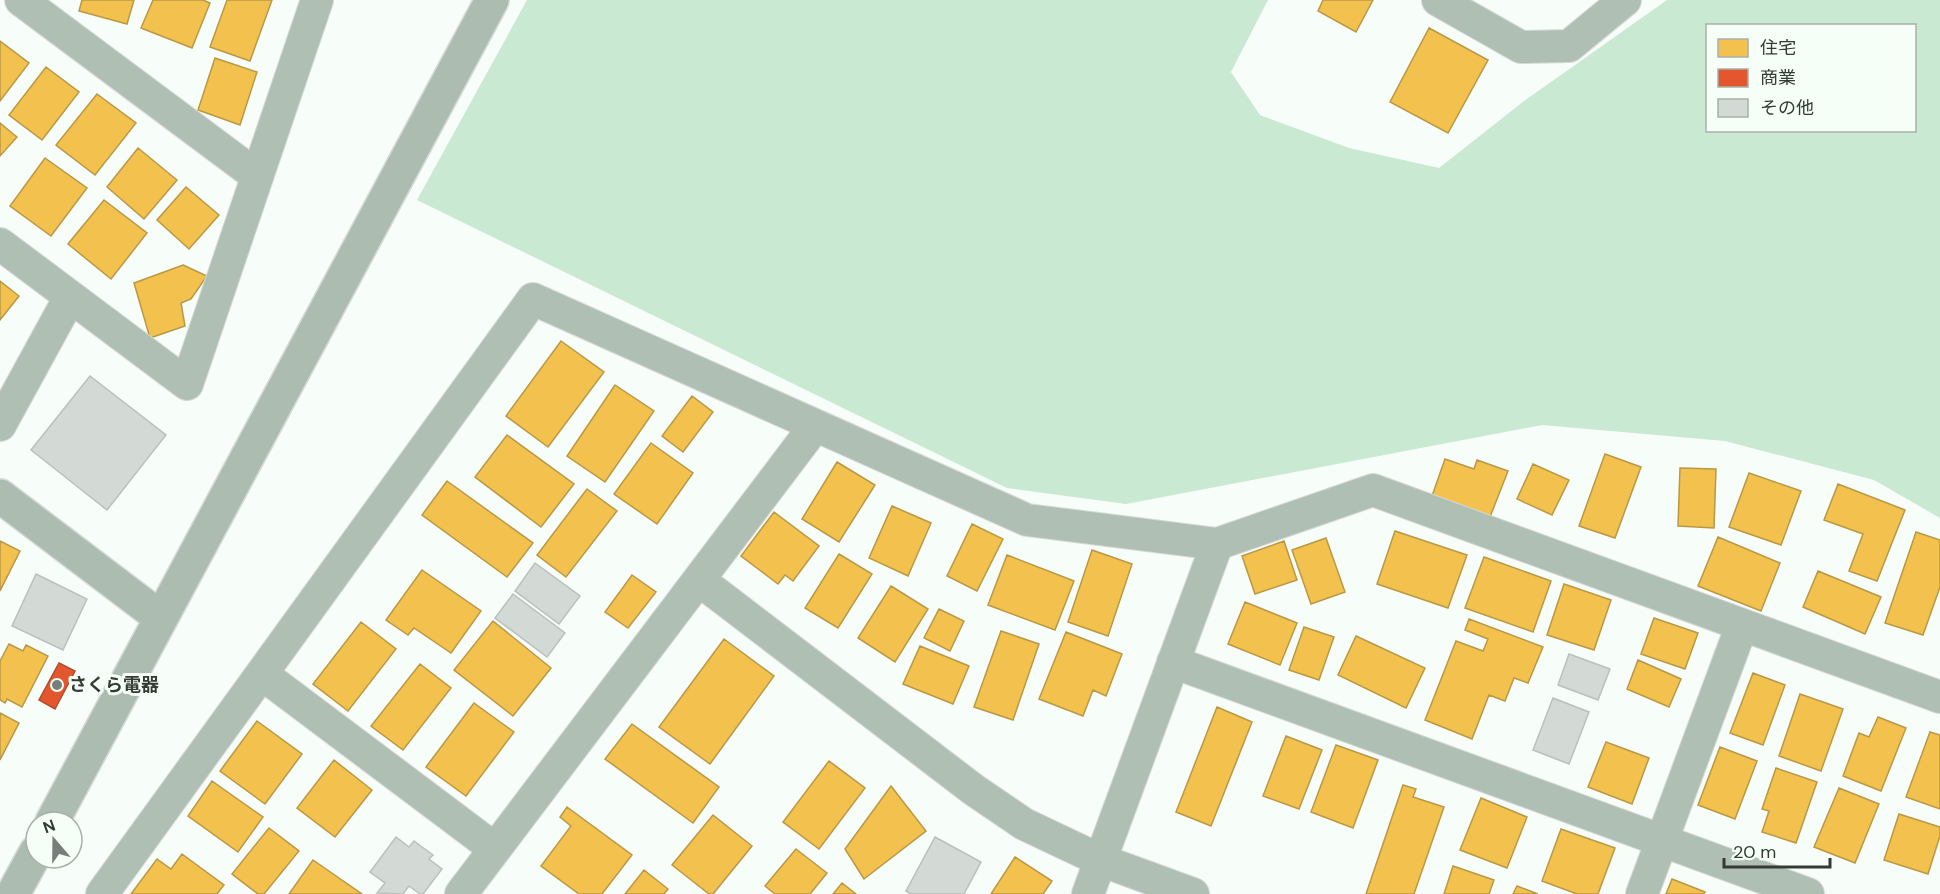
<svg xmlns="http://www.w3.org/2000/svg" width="1940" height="894" font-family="'DM Sans','Noto Sans JP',sans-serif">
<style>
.green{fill:#cae9d3;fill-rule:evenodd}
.homes{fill:#f2c14e;stroke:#b99846;stroke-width:1.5}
.shops{fill:#e4572e;stroke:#af4e30;stroke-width:1.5}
.building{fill:#d3d9d4;stroke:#bac0bc;stroke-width:1.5}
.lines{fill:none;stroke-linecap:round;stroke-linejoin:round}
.street-casing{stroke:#d5d9d6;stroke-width:34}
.secondary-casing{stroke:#d5d9d6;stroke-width:36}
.street{stroke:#b0bfb4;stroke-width:32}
.secondary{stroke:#adbcb1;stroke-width:33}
.poi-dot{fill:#787e79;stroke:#f5fff7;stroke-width:2}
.labels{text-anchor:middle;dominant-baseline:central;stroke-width:6;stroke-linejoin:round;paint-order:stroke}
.poi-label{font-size:18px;font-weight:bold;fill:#343a35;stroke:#f5fff7;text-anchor:start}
</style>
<rect width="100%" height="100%" fill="#f7fdf8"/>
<path class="green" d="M527,0h741l-37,72 29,43 89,33 90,20 85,-67 143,-101h273v518l-66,-38 -149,-39 -183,-16 -416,79 -119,-16 -590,-288zM1708,26h206v104h-206z"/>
<path class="homes" d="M82,0h52l-7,24 -48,-13z
M153,0h50l7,3 -18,45 -51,-20z
M227,0h45l-22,61 -40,-14z
M1323,0h50l-17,32 -38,-21z
M1429,28l59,32 -40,73 -58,-31z
M0,41l29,22 -29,38z
M215,58l42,14 -17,53 -42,-15z
M46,67l33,25 -37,48 -33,-25z
M97,94l39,29 -41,52 -39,-30z
M0,123l17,14 -17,19z
M138,148l39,32 -33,39 -37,-32z
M45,158l42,30 -36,48 -41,-30z
M186,187l33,28 -30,34 -32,-29z
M104,200l43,33 -36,46 -43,-35z
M183,265l24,11 -16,23 -10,4 4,23 -35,12 -16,-55z
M0,281l19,15 -19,24z
M561,341l43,31 -56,75 -42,-31z
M615,385l39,26 -49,71 -38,-26z
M692,396l21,16 -30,40 -21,-16z
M507,435l67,49 -33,43 -66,-50z
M651,443l42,30 -36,51 -43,-30z
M1605,454l36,13 -26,71 -36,-12z
M1445,459l29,10 3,-9 31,11 -18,46 -58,-21z
M837,462l38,23 -36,57 -37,-23z
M1533,464l36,16 -17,35 -35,-16z
M1680,468l36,1 -2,59 -36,-2z
M1749,473l52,18 -20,54 -52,-18z
M447,481l86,62 -26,34 -85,-62z
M1838,484l67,26 -28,71 -28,-10 14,-37 -39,-14z
M587,489l30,22 -51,66 -29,-22z
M892,506l39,17 -23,53 -39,-18z
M774,512l45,34 -26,35 -8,-6 -7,9 -37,-28z
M972,524l31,15 -26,52 -30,-15z
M1395,531l72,24 -19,53 -71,-24z
M1916,532l24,8v47l-17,48 -38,-12z
M1718,537l62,26 -19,48 -63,-25z
M1326,538l19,54 -34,12 -19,-54z
M0,541l20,10 -20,40z
M1284,541l13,39 -42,14 -13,-38z
M1092,550l40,14 -24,72 -40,-14z
M839,554l33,20 -34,54 -33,-20z
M1007,555l67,26 -19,49 -67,-25z
M1484,557l67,24 -18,51 -68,-24z
M422,570l59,41 -30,42 -37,-25 -6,7 -22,-15z
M1818,571l63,26 -16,37 -62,-27z
M632,575l24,17 -28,36 -23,-16z
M1564,584l47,16 -17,50 -47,-15z
M891,586l37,23 -33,53 -37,-24z
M1245,602l52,21 -17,42 -52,-21z
M939,609l25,12 -14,30 -26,-13z
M1654,618l44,15 -13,36 -44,-15z
M1469,619l74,28 -15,36 -14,-5 -9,23 -16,-6 -17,44 -47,-19 31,-79 27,10 5,-12 -23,-9z
M493,621l58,47 -38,48 -59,-46z
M361,622l35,27 -48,62 -35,-27z
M1304,627l30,10 -15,43 -30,-10z
M1001,631l38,13 -26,76 -39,-13z
M1066,632l56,22 -16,42 -13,-6 -10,26 -44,-17z
M1356,636l69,32 -19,40 -68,-33z
M724,639l50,37 -64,88 -51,-37z
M9,644l14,7 3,-6 22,11 -26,51 -15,-8 -2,4 -5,-3v-39z
M920,646l49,20 -16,38 -50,-20z
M1638,660l43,19 -12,28 -42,-18z
M420,664l31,24 -48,62 -32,-24z
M1753,673l32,12 -22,60 -33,-12z
M1800,694l43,15 -22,62 -42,-15z
M474,703l40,29 -48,64 -40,-29z
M1217,707l35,15 -41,104 -35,-14z
M0,713l19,10 -19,37z
M1878,717l28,11 -25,63 -38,-15 16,-43 10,4z
M257,721l45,33 -37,50 -45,-33z
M632,724l87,63 -26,36 -88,-64z
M1930,732l10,3v74l-34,-12z
M1286,736l36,14 -23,59 -36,-13z
M1606,742l43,16 -17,46 -44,-17z
M1336,745l42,15 -25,68 -42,-16z
M1720,747l37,14 -22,58 -37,-14z
M334,760l38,30 -37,47 -38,-29z
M829,761l36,27 -46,61 -36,-27z
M1776,768l41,14 -21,61 -34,-11 7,-21 -7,-2z
M212,781l51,36 -25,35 -50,-36z
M1403,785l13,4 -3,8 31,10 -30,87h-48z
M891,786l35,45 -62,48 -19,-30z
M1839,788l40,16 -24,59 -41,-16z
M1481,798l46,19 -20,51 -47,-18z
M567,807l65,48 -30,39h-23l-38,-28 30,-40 -11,-9z
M1899,814l41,13v9l-12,38 -44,-14z
M713,815l39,31 -39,48h-4l-37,-29z
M269,828l30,23 -35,43h-6l-26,-20z
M1561,829l54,19 -17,46h-21l-35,-13z
M796,849l31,24 -17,21h-35l-10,-8z
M182,854l42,31 -7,9h-86l26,-35 14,10z
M1015,857l37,24 -9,13h-52z
M313,860l49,34h-73z
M1453,866l41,14 -5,14h-45z
M644,870l24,19 -4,5h-39z
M1672,879l33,13 -1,2h-38z
M842,883l14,11h-23z
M1517,886l21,8h-25z"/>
<path class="shops" d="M59,663l16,8 -20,38 -16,-9z"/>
<path class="building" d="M90,376l76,59 -59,75 -76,-60z
M535,563l45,33 -21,28 -44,-33z
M36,574l51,25 -24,51 -51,-24z
M513,594l52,39 -18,24 -52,-39z
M1569,654l41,15 -12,31 -40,-15z
M1553,698l36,14 -20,52 -36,-14z
M396,837l13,10 5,-6 19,14 -4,4 13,10 -19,25h-3l-11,-8 -6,8 -26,-1 8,-10 -15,-11z
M935,837l46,25 -17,32h-53l-5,-3z"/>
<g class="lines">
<g class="street-casing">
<path id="street" d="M21,0l236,176
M1438,0l83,47 48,-1 56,-46
M0,244l187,140 130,-384
M0,425l70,-128
M699,580l275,210 50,34 76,36 93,34
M1173,662l635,232
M262,674l233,175
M102,894l431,-595 494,221 190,24 156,-54 567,207
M461,894l354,-468
M1088,894l129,-350
M1642,894l100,-269"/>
</g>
<g class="secondary-casing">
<path id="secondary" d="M0,496l161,122
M52,822l440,-822
M13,894l23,-42"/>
</g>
<use href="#street" class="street"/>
<use href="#secondary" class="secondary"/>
</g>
<circle class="poi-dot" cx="57" cy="685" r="6"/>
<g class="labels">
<g class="poi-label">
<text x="69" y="685">さくら電器</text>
</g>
</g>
<rect x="1706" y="24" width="210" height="108" fill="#f5fff7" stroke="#a8b0a9" stroke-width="1.5"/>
<rect x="1718" y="39" width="30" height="18" fill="#f2c14e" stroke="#a8b0a9" stroke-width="1.5"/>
<text x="1760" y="54" font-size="18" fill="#343a35">住宅</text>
<rect x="1718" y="69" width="30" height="18" fill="#e4572e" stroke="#a8b0a9" stroke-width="1.5"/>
<text x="1760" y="84" font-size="18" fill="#343a35">商業</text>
<rect x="1718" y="99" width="30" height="18" fill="#d3d9d4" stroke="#a8b0a9" stroke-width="1.5"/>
<text x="1760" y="114" font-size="18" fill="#343a35">その他</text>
<g transform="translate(54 840) rotate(340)"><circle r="28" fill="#f5fff7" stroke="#a8b0a9" stroke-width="1.5"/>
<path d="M0-4.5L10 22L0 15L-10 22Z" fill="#787e79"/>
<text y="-9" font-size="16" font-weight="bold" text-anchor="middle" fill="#343a35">N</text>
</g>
<path d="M1724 858v9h106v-9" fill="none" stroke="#343a35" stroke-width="3"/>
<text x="1733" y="858" font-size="18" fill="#343a35" stroke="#f5fff7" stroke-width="4.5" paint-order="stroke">20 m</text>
</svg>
